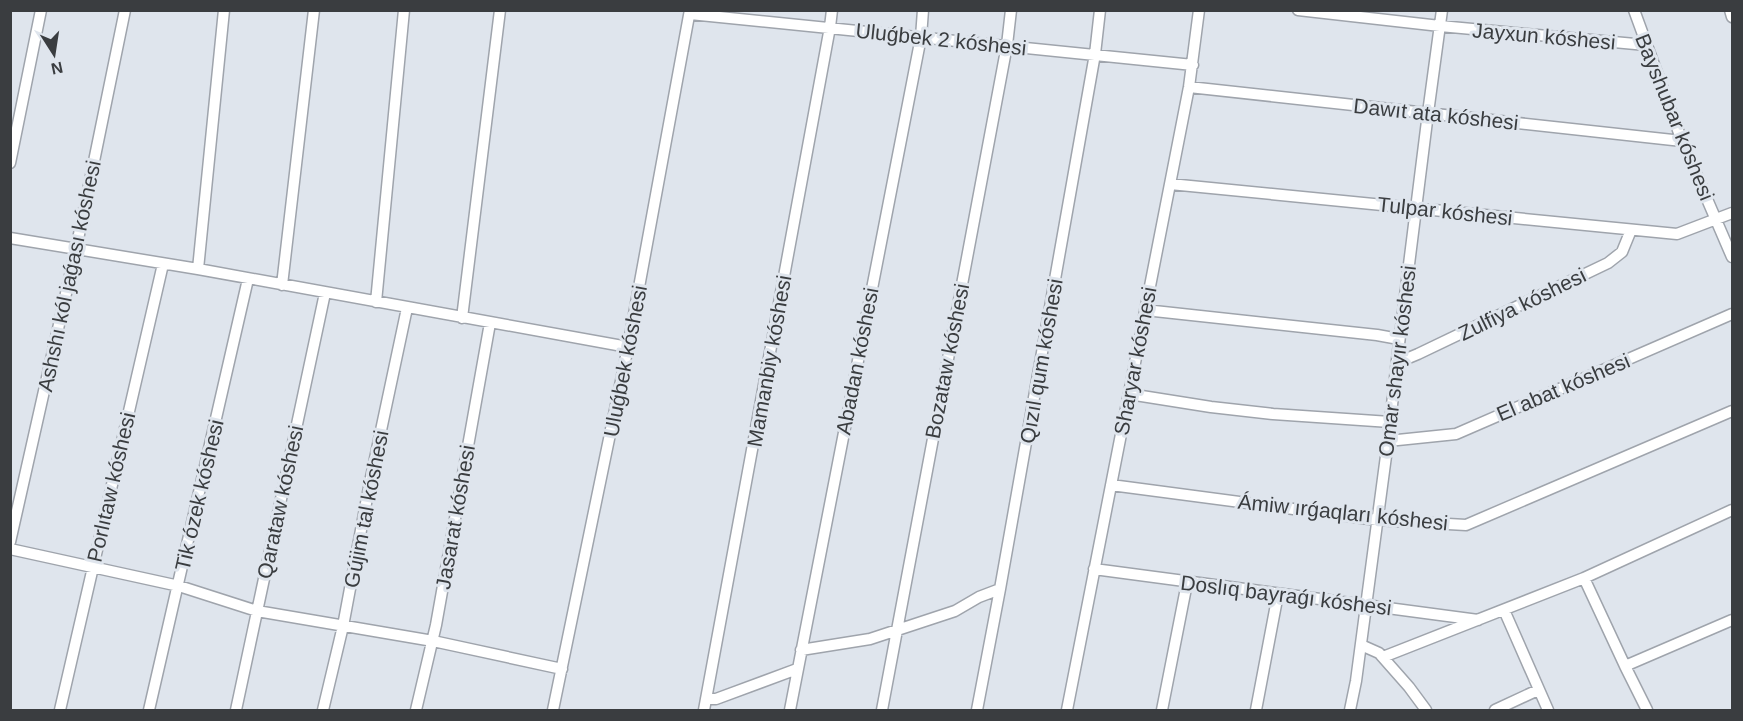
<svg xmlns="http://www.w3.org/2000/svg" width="1743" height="721" font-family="Arial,sans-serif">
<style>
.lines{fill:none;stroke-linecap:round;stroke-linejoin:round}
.minor-casing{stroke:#9fa4ac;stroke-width:13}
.minor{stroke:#fff;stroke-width:10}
.labels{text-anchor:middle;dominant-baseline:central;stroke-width:6;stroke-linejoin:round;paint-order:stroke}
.street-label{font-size:21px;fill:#3a3d40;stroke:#dfe5ed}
</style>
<rect width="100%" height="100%" fill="#dfe5ed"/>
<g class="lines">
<g class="minor-casing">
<path id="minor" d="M1298,10l142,16 206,19
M1634,10l48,131 50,116
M1730,10l2,7
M690,14l503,51
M1189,87l493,54
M10,163l31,-153
M1170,184l507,50 55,-21
M10,238l188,31 430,78
M198,269l26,-259
M282,285l32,-275
M376,302l28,-292
M1145,310l232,25 22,4
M462,318l38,-308
M1397,360l9,-1 12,-5 190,-91 14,-11 9,-22
M1129,394l82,13 62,7 117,8
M1388,441l68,-7 276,-120
M1111,485l266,35 89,5 266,-114
M10,542l66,-293 49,-239
M10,549l169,37 78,25 176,30 129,28
M1094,569l384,51
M1584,578l41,88 22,44
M1504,610l44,100
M1361,645l18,8 30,34 17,23
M801,650l69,-11 85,-28 24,-14 21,-8
M1383,657l201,-79 148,-68
M1625,666l107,-46
M706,699h10l81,-30
M60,710l103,-446
M149,710l99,-431
M236,710l89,-417
M323,710l20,-84 27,-144 37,-174
M416,710l20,-85 54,-302
M553,710l75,-363 62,-337
M704,710l126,-683 2,-17
M790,710l131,-673 2,-27
M882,710l125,-665 4,-35
M977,710l23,-121 95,-535 5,-44
M1067,710l122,-623 10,-77
M1162,710l25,-127
M1256,710l22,-116
M1350,710l6,-29 32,-240 9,-81 31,-247 14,-103
M1495,710l43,-20"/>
</g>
<use href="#minor" class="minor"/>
</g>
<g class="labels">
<g class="street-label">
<text transform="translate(1544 36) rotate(5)">Jayxun kóshesi</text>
<text transform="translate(941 39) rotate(6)">Uluǵbek 2 kóshesi</text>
<text transform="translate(1436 114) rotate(6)">Dawıt ata kóshesi</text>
<text transform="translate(1675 117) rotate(68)">Bayshubar kóshesi</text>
<text transform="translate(1445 211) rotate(6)">Tulpar kóshesi</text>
<text transform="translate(69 276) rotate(-78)">Ashshı kól jaǵası kóshesi</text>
<text transform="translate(1522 304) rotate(-26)">Zulfiya kóshesi</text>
<text transform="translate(625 361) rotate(-79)">Uluǵbek kóshesi</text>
<text transform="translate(769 361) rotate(-80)">Mamanbiy kóshesi</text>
<text transform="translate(857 361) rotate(-79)">Abadan kóshesi</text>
<text transform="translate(947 361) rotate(-79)">Bozataw kóshesi</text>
<text transform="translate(1041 361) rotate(-80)">Qızıl qum kóshesi</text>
<text transform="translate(1135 361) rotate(-79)">Sharyar kóshesi</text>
<text transform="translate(1397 361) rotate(-83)">Omar shayır kóshesi</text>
<text transform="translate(1563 387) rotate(-23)">El abat kóshesi</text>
<text transform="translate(111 487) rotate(-77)">Porlıtaw kóshesi</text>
<text transform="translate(199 495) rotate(-77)">Tik ózek kóshesi</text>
<text transform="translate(280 502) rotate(-78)">Qarataw kóshesi</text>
<text transform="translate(366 509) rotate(-79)">Gújim tal kóshesi</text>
<text transform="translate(1343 512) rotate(6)">Ámiw ırǵaqları kóshesi</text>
<text transform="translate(455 517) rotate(-80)">Jasarat kóshesi</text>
<text transform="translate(1286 595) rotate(7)">Doslıq bayraǵı kóshesi</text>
</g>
</g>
<rect width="1743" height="721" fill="none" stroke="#3a3d40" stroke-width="24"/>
<g transform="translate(54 54) rotate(168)" stroke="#dfe5ed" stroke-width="4.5" paint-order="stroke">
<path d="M0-4.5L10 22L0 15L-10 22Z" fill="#3a3d40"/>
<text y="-9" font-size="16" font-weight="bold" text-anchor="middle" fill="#3a3d40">N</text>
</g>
</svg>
